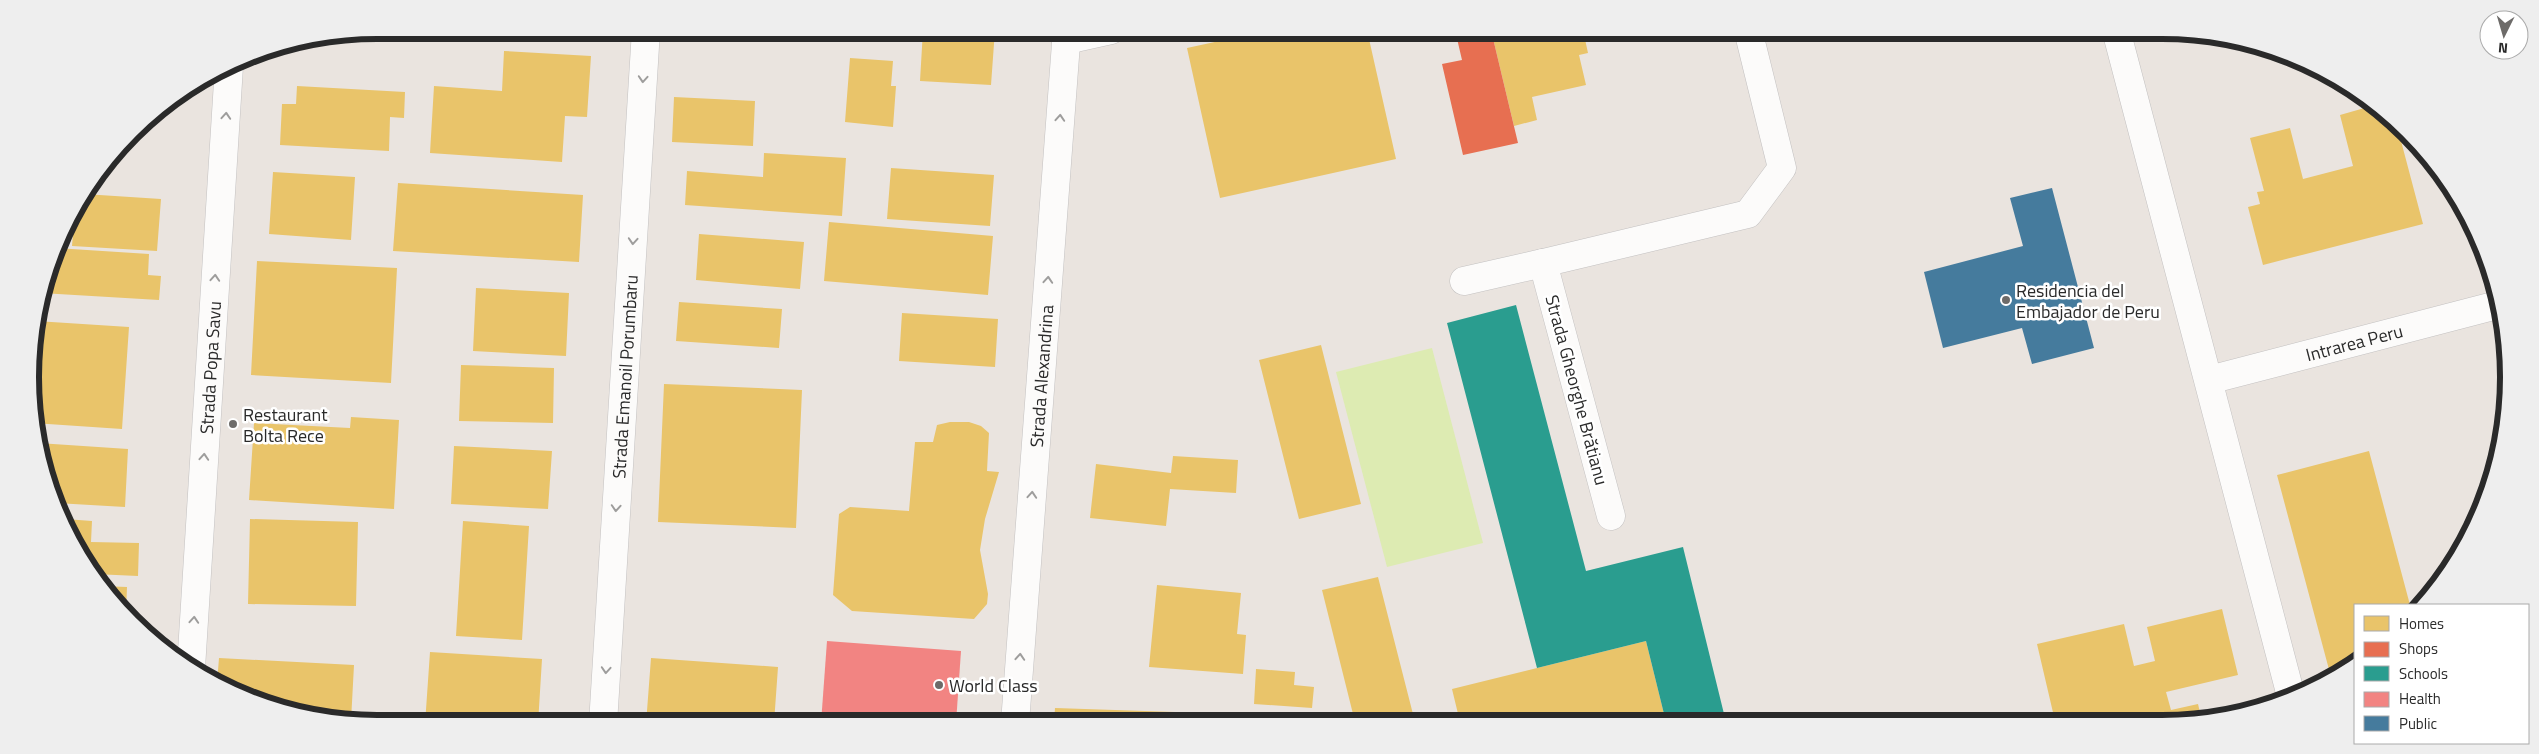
<svg xmlns="http://www.w3.org/2000/svg" width="2539" height="754" font-family="'Titillium Web',sans-serif">
<style>
.pitch{fill:#ddebb2}
.homes{fill:#e9c46a}
.shops{fill:#e76f51}
.schools{fill:#2a9d8f}
.health{fill:#f28482}
.public{fill:#457b9d}
.lines{fill:none;stroke-linecap:round;stroke-linejoin:round}
.minor-casing{stroke:#c3c1c1;stroke-width:29}
.minor{stroke:#fcfbfa;stroke-width:28}
.oneway{stroke:#9e9d9c}
.poi-dot{fill:#6d6b69;stroke:#fff;stroke-width:2}
.labels{text-anchor:middle;dominant-baseline:central;stroke-width:5;stroke-linejoin:round;paint-order:stroke}
.poi-label{font-size:18px;fill:#2a2a2a;stroke:#fff;text-anchor:start}
.street-label{font-size:18px;fill:#2a2a2a;stroke:#fff}
.rim{fill:none;stroke:#2a2a2a;stroke-width:6}
</style>
<rect width="100%" height="100%" fill="#eae4df"/>
<path class="pitch" d="M1432,348l51,195 -96,24 -51,-195z"/>
<path class="homes" d="M923,30h72l-4,55 -71,-4z
M1270,30h97l29,129 -176,39 -33,-150z
M1491,30h92l5,23 -9,2 7,30 -54,12 5,23 -23,6z
M504,51l87,5 -4,61 -22,-1 -3,46 -132,-9 4,-67 68,5z
M850,58l43,3 -2,25h5l-3,41 -48,-5z
M297,86l108,6 -1,26 -14,-1 -1,34 -109,-6 2,-41h14z
M674,97l81,4 -2,45 -81,-4z
M2375,105l21,17 27,102 -160,41 -15,-58 12,-3 -3,-12 7,-1 -14,-53 40,-10 13,51 50,-13 -13,-51z
M764,153l82,5 -4,58 -157,-11 2,-34 76,6z
M891,168l103,7 -4,51 -103,-7z
M273,172l82,5 -4,63 -82,-6z
M398,183l185,12 -4,67 -186,-11z
M84,194l77,5 -4,52 -85,-5 3,-37z
M829,222l164,14 -5,59 -164,-14z
M699,234l105,8 -4,47 -104,-9z
M56,248l93,6 -1,21 13,1 -2,24 -118,-7z
M257,261l140,7 -6,115 -140,-8z
M476,288l93,5 -3,63 -93,-5z
M679,302l103,7 -3,39 -103,-7z
M902,313l96,6 -3,48 -96,-6z
M36,321l93,6 -7,102 -89,-6 -2,-69z
M1321,345l40,159 -62,15 -40,-159z
M461,365l93,3 -1,55 -94,-2z
M664,384l138,6 -6,138 -138,-6z
M351,417l48,3 -5,89 -145,-9 5,-77 96,5z
M950,422h19l12,4 8,7 -2,38 12,1 -14,47 -5,31 8,44 -1,10 -13,15 -122,-8 -19,-16 6,-81 11,-7 59,4 6,-69h18l4,-17z
M38,443l90,6 -3,58 -69,-4 -8,-15z
M454,446l98,5 -4,58 -97,-5z
M2369,451l41,154h-55v55l-24,17 -54,-202z
M1173,456l65,4 -2,33 -66,-4 -4,37 -76,-8 6,-54 75,9z
M65,519l27,2 -1,21 48,1 -1,33 -44,-2z
M250,519l108,3 -2,84 -108,-2z
M463,521l66,5 -7,114 -66,-4z
M1378,577l37,145h-60l-33,-132z
M1157,585l84,8 -4,41 9,1 -3,39 -94,-7z
M100,586l27,1 -1,27 -24,-26z
M2222,609l16,66 -72,17 5,18 27,-6 4,17h-79l-2,-9 -42,9h-24l-18,-77 87,-20 10,42 21,-5 -8,-34z
M1646,641l20,81h-206l-8,-33z
M430,652l112,7 -4,65h-113z
M219,658l135,7 -3,56 -41,-4 -93,-34z
M651,658l127,9 -4,56 -128,1z
M1256,669l39,3 -1,13 20,2 -2,21 -58,-4z
M1055,708l150,5v10h-151z"/>
<path class="shops" d="M1455,30h36l27,113 -55,12 -21,-91 20,-4z"/>
<path class="schools" d="M1516,305l70,266 97,-24 43,175h-60l-20,-81 -109,27 -90,-345z"/>
<path class="health" d="M827,641l134,10 -5,72h-135z"/>
<path class="public" d="M2052,188l42,160 -62,16 -10,-36 -79,20 -19,-76 99,-26 -13,-48z"/>
<g class="lines">
<g class="minor-casing">
<g id="minor">
<path d="M2116,30l175,666"/>
<path d="M1066,40l45,-10"/>
<path d="M1464,281l79,-18"/>
<path id="s1" d="M2209,380l292,-76"/>
<path d="M1611,516l-68,-253 205,-49 34,-46 -34,-138"/>
<path id="s2" d="M191,668l38,-602"/>
<path id="s3" d="M1015,723l52,-693"/>
<path id="s4" d="M603,724l43,-694"/>
</g>
</g>
<use href="#minor" class="minor"/>
</g>
<defs><path id="oneway-chevron" d="M-2-3.5L2.5 0L-2 3.5" fill="none" stroke-width="1.6" stroke-linecap="round" stroke-linejoin="round" transform="scale(1.25)"/></defs>
<g class="oneway">
<use href="#oneway-chevron" transform="translate(643 79) rotate(94)"/>
<use href="#oneway-chevron" transform="translate(226 116) rotate(-86)"/>
<use href="#oneway-chevron" transform="translate(1060 118) rotate(-86)"/>
<use href="#oneway-chevron" transform="translate(633 241) rotate(94)"/>
<use href="#oneway-chevron" transform="translate(215 278) rotate(-86)"/>
<use href="#oneway-chevron" transform="translate(1048 280) rotate(-86)"/>
<use href="#oneway-chevron" transform="translate(204 457) rotate(-86)"/>
<use href="#oneway-chevron" transform="translate(1032 495) rotate(-86)"/>
<use href="#oneway-chevron" transform="translate(616 508) rotate(94)"/>
<use href="#oneway-chevron" transform="translate(194 620) rotate(-86)"/>
<use href="#oneway-chevron" transform="translate(1020 657) rotate(-86)"/>
<use href="#oneway-chevron" transform="translate(606 670) rotate(94)"/>
</g>
<g class="poi-dot">
<circle cx="2006" cy="300" r="5"/>
<circle cx="233" cy="424" r="5"/>
<circle cx="939" cy="685" r="5"/>
</g>
<g class="labels">
<g class="poi-label">
<text x="2016" y="290">Residencia del<tspan x="2016" dy="21">Embajador de Peru</tspan></text>
<text x="243" y="414">Restaurant<tspan x="243" dy="21">Bolta Rece</tspan></text>
<text x="949" y="685">World Class</text>
</g>
<g class="street-label">
<text stroke="none"><textPath href="#s1" startOffset="150">Intrarea Peru</textPath></text>
<text stroke="none"><textPath href="#s2" startOffset="301">Strada Popa Savu</textPath></text>
<text stroke="none"><textPath href="#s3" startOffset="348">Strada Alexandrina</textPath></text>
<text stroke="none"><textPath href="#s4" startOffset="348">Strada Emanoil Porumbaru</textPath></text>
<text transform="translate(1577 390) rotate(75)">Strada Gheorghe Brătianu</text>
</g>
</g>
<path d="M0 0H2539V754H0ZM377 39H2162A338 338 0 0 1 2500 377V377A338 338 0 0 1 2162 715H377A338 338 0 0 1 39 377V377A338 338 0 0 1 377 39Z" fill="#eee" fill-rule="evenodd"/>
<path class="rim" d="M377 39H2162A338 338 0 0 1 2500 377V377A338 338 0 0 1 2162 715H377A338 338 0 0 1 39 377V377A338 338 0 0 1 377 39Z"/>
<rect x="2354" y="604" width="175" height="140" fill="#ffffff" stroke="#aaaaaa"/>
<rect x="2364" y="616" width="25" height="15" fill="#e9c46a" stroke="#aaaaaa"/>
<text x="2399" y="629" font-size="15" fill="#2a2a2a">Homes</text>
<rect x="2364" y="642" width="25" height="15" fill="#e76f51" stroke="#aaaaaa"/>
<text x="2399" y="654" font-size="15" fill="#2a2a2a">Shops</text>
<rect x="2364" y="666" width="25" height="15" fill="#2a9d8f" stroke="#aaaaaa"/>
<text x="2399" y="679" font-size="15" fill="#2a2a2a">Schools</text>
<rect x="2364" y="692" width="25" height="15" fill="#f28482" stroke="#aaaaaa"/>
<text x="2399" y="704" font-size="15" fill="#2a2a2a">Health</text>
<rect x="2364" y="716" width="25" height="15" fill="#457b9d" stroke="#aaaaaa"/>
<text x="2399" y="729" font-size="15" fill="#2a2a2a">Public</text>
<g transform="translate(2504 35) rotate(185)"><circle r="24" fill="#ffffff" stroke="#aaaaaa"/>
<path d="M0-4L9 19L0 12L-9 19Z" fill="#6d6b69"/>
<text y="-8" font-size="14" font-weight="bold" text-anchor="middle" fill="#2a2a2a">N</text>
</g>
</svg>
